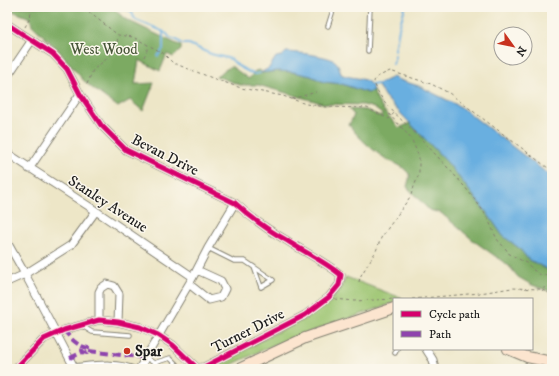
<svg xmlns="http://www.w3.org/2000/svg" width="559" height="376" font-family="'IM FELL DW Pica',serif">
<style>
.green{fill:#9bc470;stroke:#5c7046}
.forest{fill:#7caa62;stroke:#4c633f}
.water{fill:#69afe0;stroke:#42667e}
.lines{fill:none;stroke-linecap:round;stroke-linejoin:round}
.stream{stroke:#69afe0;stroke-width:2}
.lane-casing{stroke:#848172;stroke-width:5.5}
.street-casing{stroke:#848172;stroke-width:9}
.secondary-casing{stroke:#848172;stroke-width:12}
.path{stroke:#848172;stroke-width:1;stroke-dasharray:3 3;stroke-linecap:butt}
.lane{stroke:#fff;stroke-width:3.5}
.street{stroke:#fff;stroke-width:7}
.secondary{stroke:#fce5cf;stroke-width:10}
.quiet{stroke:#8e44ad;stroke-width:4;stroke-dasharray:8 4;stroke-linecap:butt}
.cycleway-casing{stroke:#fbf7ec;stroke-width:8}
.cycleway{stroke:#d6006c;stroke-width:5}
.poi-dot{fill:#c8321e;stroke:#fbf7ec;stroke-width:1.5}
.labels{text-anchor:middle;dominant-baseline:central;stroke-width:3;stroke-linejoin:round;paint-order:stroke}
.park-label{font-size:15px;fill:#485739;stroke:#fbf7ec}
.street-label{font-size:15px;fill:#1c1c1c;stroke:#fbf7ec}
.poi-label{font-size:15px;font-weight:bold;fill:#1c1c1c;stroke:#fbf7ec;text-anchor:start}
</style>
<rect width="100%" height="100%" fill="#fbf7ec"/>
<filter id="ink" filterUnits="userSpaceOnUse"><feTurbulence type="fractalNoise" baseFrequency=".025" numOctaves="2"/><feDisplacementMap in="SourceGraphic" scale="8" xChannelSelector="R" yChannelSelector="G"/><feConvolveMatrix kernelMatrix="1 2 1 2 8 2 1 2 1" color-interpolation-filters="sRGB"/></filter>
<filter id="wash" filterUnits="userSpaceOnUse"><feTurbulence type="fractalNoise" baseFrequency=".012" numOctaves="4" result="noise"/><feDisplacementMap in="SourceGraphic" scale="16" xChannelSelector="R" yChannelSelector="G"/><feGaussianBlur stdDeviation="0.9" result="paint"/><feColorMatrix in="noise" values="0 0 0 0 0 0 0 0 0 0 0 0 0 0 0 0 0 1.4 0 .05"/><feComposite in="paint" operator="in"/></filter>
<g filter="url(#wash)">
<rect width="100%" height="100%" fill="#ede6c7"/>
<path class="green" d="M346,277l58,22h-10v4l-116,40 -56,26h-18c21,-10 41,-20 61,-31 28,-14 70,-30 81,-61z"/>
<path class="forest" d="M7,7h105l13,12 56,27v4l-8,7 -6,-3 -7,17 -21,-11 -4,24 19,-1 -11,28 -13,-11 -12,7 -26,-19 -8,-7 -26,-31 -26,-25 -2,-7 -23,-9z
M231,66l18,13 6,-8 4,-1 2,3 17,-2 15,1 18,4 13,6 18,2 26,9 5,-3c5,16 16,26 26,38l11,-5 37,39 40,51 16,23 16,12 9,11 24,13v20l-20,-7 -14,-8 -9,-11 -35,-25 -33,-28 -12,-3 -22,-23 3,-12c-9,-11 -13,-10 -24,-16 -14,-9 -27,-21 -37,-34l5,-10 -5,-6 17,1 16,7v-3l-8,-6 -11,-3 -38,-1 -67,-19h-18l-24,-9z"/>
<path class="water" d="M286,52c8,0 46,4 50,10 3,3 4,8 5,12 11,6 29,1 32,16l-5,3 -26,-9 -18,-2 -13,-6 -18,-4 -15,-1 -18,2 9,-5 7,-11 6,-1z
M393,77l6,3 20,6 42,21 91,70v95l-24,-13 -9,-11 -16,-12 -16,-23 -40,-51 -62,-65 -7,-11v-2z"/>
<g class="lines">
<path class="stream" d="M114,7c4,2 15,2 17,4 3,4 1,6 5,9l22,9 9,5 3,4 7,2 5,4h7l22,10 20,5 7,7 13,7 4,1 5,-1
M395,50l4,-22 6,-21
M158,56l5,-7v-18
M393,64l2,-9
M372,85l6,-1"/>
</g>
</g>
<g filter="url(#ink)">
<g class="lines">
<g class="lane-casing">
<path id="lane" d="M328,26l6,-19
M368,51l2,-44
M208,248l26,13h11l28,19 -12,7 -7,-20
M82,326l10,6 38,3
M395,353l2,-4
M146,358l8,5 16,-5 11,11
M74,366c20,-2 43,-6 62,3"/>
</g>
<g class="street-casing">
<path id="street" d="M7,24l46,30 14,15 13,25 21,31 25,25 109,53c15,14 33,27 51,37 18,12 38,21 55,35l-2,10 -10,12 -24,18 -101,52 -7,1 -24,-23 -15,-10 -18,-8 -22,-5 -19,-2 -35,10 -20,9 -29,30
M7,77l25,-37
M7,153l89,58 97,66
M29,169l51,-75
M7,242l18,32 50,95
M7,282l18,-8 46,-29 25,-34
M189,284l20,16 12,-3 4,-8 -4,-8 -24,-11
M99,320v-28l2,-4 6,-4 7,2 5,8 -1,28
M426,349l7,11 2,9
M139,369l54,-92 15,-29 27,-45"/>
</g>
<g class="secondary-casing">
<path id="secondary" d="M508,349l19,8 25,5
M239,369l66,-31 89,-30"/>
</g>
<path class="path" d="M86,7l4,6 28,22 15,2 30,16 10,10 42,16 26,9 42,8 23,8 21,3 40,1 22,11 5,-6
M25,27l5,-9 2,-11
M144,57l3,-7 1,-5
M87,84l6,-14 23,-19 2,-15
M292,99l24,-7
M552,171l-103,-78 -18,-9 -41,-13 -13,6 -3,4c4,22 36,45 50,61 21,23 44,46 61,72 5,8 8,17 12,25 3,5 9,8 11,14l20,11 4,5 7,5 13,3
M359,282l1,-5 16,-26 5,-13 29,-41 9,-23v-17l-7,-17 -9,-11 -18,-19
M542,290l10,4
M335,299l19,2 40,-2
M412,299l68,-6 32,-5 28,1 12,-3"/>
<use href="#lane" class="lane"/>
<use href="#street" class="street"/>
<use href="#secondary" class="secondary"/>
<path class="quiet" d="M64,330c6,8 13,16 24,18l1,3 -2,2 -4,-1 -1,-2 2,-3
M89,351l57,7
M70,358l13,-6"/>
<g class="cycleway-casing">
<path id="cycleway" d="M7,24l46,30 14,15 13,25 21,31 25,25 109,53c15,14 33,27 51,37 18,12 38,21 55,35l-2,10 -10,12 -24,18 -101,52 -7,1 -24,-23 -15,-10 -18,-8 -22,-5 -19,-2 -35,10 -20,9 -29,30"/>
</g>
<use href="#cycleway" class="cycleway"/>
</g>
</g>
<circle class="poi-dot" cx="127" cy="351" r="4"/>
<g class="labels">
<g class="park-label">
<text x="104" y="49">West Wood</text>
</g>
<g class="street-label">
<text transform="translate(165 155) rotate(27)">Bevan Drive</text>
<text transform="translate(108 204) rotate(33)">Stanley Avenue</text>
<text transform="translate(248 331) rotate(-27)">Turner Drive</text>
</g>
<g class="poi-label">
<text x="135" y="351">Spar</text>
</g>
</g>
<rect width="559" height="376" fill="none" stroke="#fbf7ec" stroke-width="24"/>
<rect x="393" y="298" width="140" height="52" fill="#fbf7ec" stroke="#a29f99"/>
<rect x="401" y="311" width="20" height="6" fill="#d6006c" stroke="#a29f99"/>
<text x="429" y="318" font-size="12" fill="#1c1c1c">Cycle path</text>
<rect x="401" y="331" width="20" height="6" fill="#8e44ad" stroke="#a29f99"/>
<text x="429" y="338" font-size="12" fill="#1c1c1c">Path</text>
<g transform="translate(513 46) rotate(123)"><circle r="19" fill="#fbf7ec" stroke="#a29f99"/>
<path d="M0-3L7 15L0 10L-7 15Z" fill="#c8321e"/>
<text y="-6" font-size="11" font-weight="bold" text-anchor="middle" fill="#1c1c1c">N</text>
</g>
</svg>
